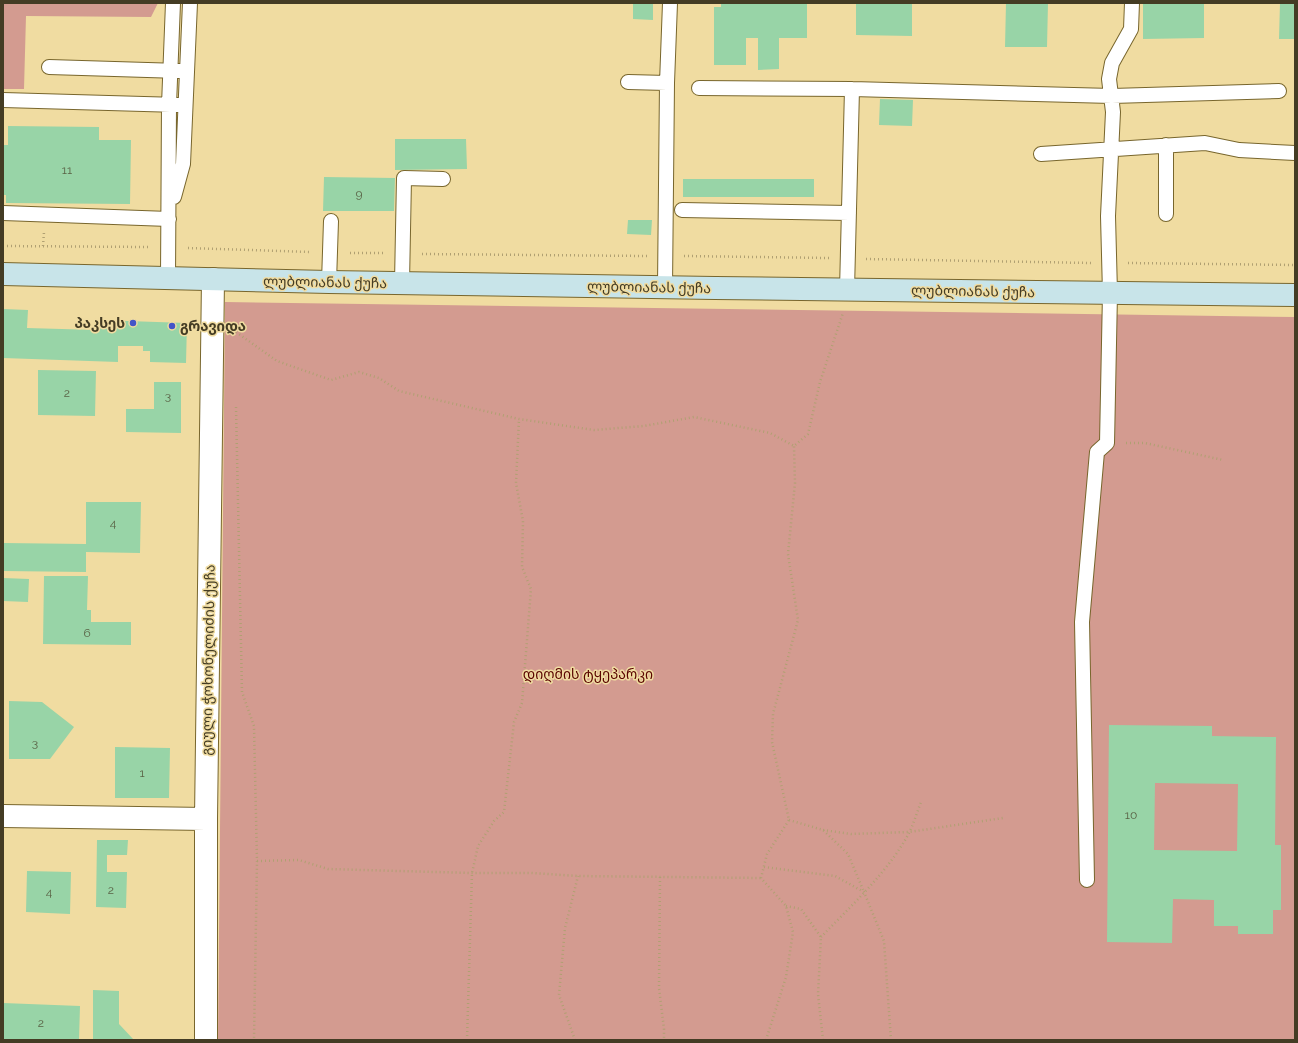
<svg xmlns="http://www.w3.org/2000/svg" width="1298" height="1043" font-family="Raleway,'Noto Sans Georgian',sans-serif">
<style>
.green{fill:#d39b90}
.building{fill:#98d4a7;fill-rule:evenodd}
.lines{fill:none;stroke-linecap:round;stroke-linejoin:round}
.lane-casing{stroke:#78662d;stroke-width:16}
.street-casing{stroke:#78662d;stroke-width:24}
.secondary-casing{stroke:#78662d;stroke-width:24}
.path{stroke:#b0a072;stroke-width:2.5;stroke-dasharray:1 3;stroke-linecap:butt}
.lane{stroke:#fff;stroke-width:14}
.street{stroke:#fff;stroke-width:22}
.secondary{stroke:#c8e4e9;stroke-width:22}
.poi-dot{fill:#4354c8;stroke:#f0dca1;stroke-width:1.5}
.labels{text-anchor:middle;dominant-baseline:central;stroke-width:3;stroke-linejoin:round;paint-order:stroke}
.number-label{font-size:12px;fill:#596245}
.street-label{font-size:14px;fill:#443c24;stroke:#f0dca1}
.poi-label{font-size:14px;font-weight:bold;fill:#443c24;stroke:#f0dca1;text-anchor:end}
.park-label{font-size:14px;fill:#5a0400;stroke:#f0dca1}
</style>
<rect width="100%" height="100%" fill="#f0dca1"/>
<path class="green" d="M3,3h155l-7,14 -125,-1 -2,73h-21z
M225,302l1070,15v723h-1077z"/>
<path class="building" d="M633,3h20v17l-20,-1z
M721,3h86v35h-28v31l-21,1v-32h-12v27h-32v-58h7z
M856,3h56v33l-56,-1z
M1006,3h42l-1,44h-42z
M1143,3h61v35l-61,1z
M1280,3h15v36h-16z
M880,99l33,1 -1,26 -33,-1z
M8,126l91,1v13h32l-1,64 -124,-1v-8h-3v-50h5z
M395,139h71l1,30 -72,1z
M324,177l71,1 -1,33h-71z
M683,179h131v18h-131z
M628,220h24l-1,15 -24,-1z
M3,309l25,1 -1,18 69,2 1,-10 90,3 -1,40 -36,-1v-11h-7v-5h-25v16l-115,-4z
M38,370l58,1 -1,45 -57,-1z
M154,382h27v51l-55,-1v-23h28z
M86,502h55l-1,51 -54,-1v20l-83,-1v-28l83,1z
M44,576h44l-1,34h4v12h40v23l-88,-1z
M3,578l26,1 -1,23 -25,-1z
M9,701l33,1 32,25 -24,32h-41z
M1109,725l103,1v10l64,1 -1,108h6v65h-8v24h-35v-8h-24v-26l-41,-1 -1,44 -65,-1zM1155,783l83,1 -1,67 -83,-1z
M115,747l55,1 -1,50h-54z
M97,840h31l-1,15h-20v17h20l-1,36 -30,-1z
M27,871l44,1 -1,42 -44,-2z
M93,990l26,1v33l15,16h-41z
M3,1003l77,3 -1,34h-76z"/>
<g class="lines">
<g class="lane-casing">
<path id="lane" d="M49,67l131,4
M628,82l39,1
M699,88l153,1 260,7 167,-5
M3,100l176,5
M1041,154l164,-11 34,7 56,3
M174,197l9,-33 7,-161
M682,210l167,3
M3,213l166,6
M1166,214v-69
M168,278l1,-173 4,-102
M329,282l2,-61
M402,283l2,-105 39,1
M665,287l2,-204 3,-80
M847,290l5,-201
M1087,880l-5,-258 15,-170 10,-9 3,-150 -2,-77 5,-104 -4,-33 3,-16 19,-34 1,-26"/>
</g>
<g class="street-casing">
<path id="street" d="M3,816l203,3
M206,1040v-221l7,-540"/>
</g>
<g class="secondary-casing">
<path id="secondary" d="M3,274l326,8 386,6 580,7"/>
</g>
<path class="path" d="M3,246l146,1
M43,246l1,-14
M188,248l123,4
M350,253h35
M422,254l225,2
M684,256l145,2
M866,259l225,4
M1128,263l167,2
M236,332l41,29 54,19 28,-8 20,6 20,13 120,28 75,11 50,-4 50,-9 76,16 24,13 14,-12 12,-52 23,-69
M236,407l6,285 12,34 3,135 -3,179
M1126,443h19l78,17
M789,820l34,10 25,24 16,38
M823,830l28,4 58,-2 94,-14
M257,861l42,-1 29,9 144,4h59l47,3 183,2
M764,867l71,9 29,16 20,49 7,99
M660,877l-1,111 5,41v11
M786,906l15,3 20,28 -3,57 5,46
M821,937c29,-30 68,-66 88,-104 5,-10 8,-21 12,-31
M467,1040l5,-167 6,-27 16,-25 10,-9 10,-90 8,-19 9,-114 -9,-22 1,-46 -7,-38 3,-64
M575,1040l-16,-45 6,-67 13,-52
M766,1040l20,-63 7,-45 -7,-26 -25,-28 6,-24 22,-34 -17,-78 1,-28 25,-94 -10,-66 7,-71 -1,-37"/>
<use href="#lane" class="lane"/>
<use href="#street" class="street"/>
<use href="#secondary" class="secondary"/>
</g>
<g class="poi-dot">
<circle cx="133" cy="323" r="4"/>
<circle cx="172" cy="326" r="4"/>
</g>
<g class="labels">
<g class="number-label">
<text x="67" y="170">11</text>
<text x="359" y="194">9</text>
<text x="67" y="393">2</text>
<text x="168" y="396">3</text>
<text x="113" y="523">4</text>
<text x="87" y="633">6</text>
<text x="35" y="743">3</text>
<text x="142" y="773">1</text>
<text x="1131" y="815">10</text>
<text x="111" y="890">2</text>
<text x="49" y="892">4</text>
<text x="41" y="1023">2</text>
</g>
<g class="street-label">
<text transform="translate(325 282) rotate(1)">ლუბლიანას ქუჩა</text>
<text transform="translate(649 287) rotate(1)">ლუბლიანას ქუჩა</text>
<text transform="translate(973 291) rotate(1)">ლუბლიანას ქუჩა</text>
<text transform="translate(208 660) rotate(-89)">გიული ჭოხონელიძის ქუჩა</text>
</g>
<g class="poi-label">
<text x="125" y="323">პაკსეს</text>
<text x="180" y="326" text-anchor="start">გრავიდა</text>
</g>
<g class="park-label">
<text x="588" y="674">დიღმის ტყეპარკი</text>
</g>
</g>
<rect width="1298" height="1043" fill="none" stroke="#443c24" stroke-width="8"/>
</svg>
